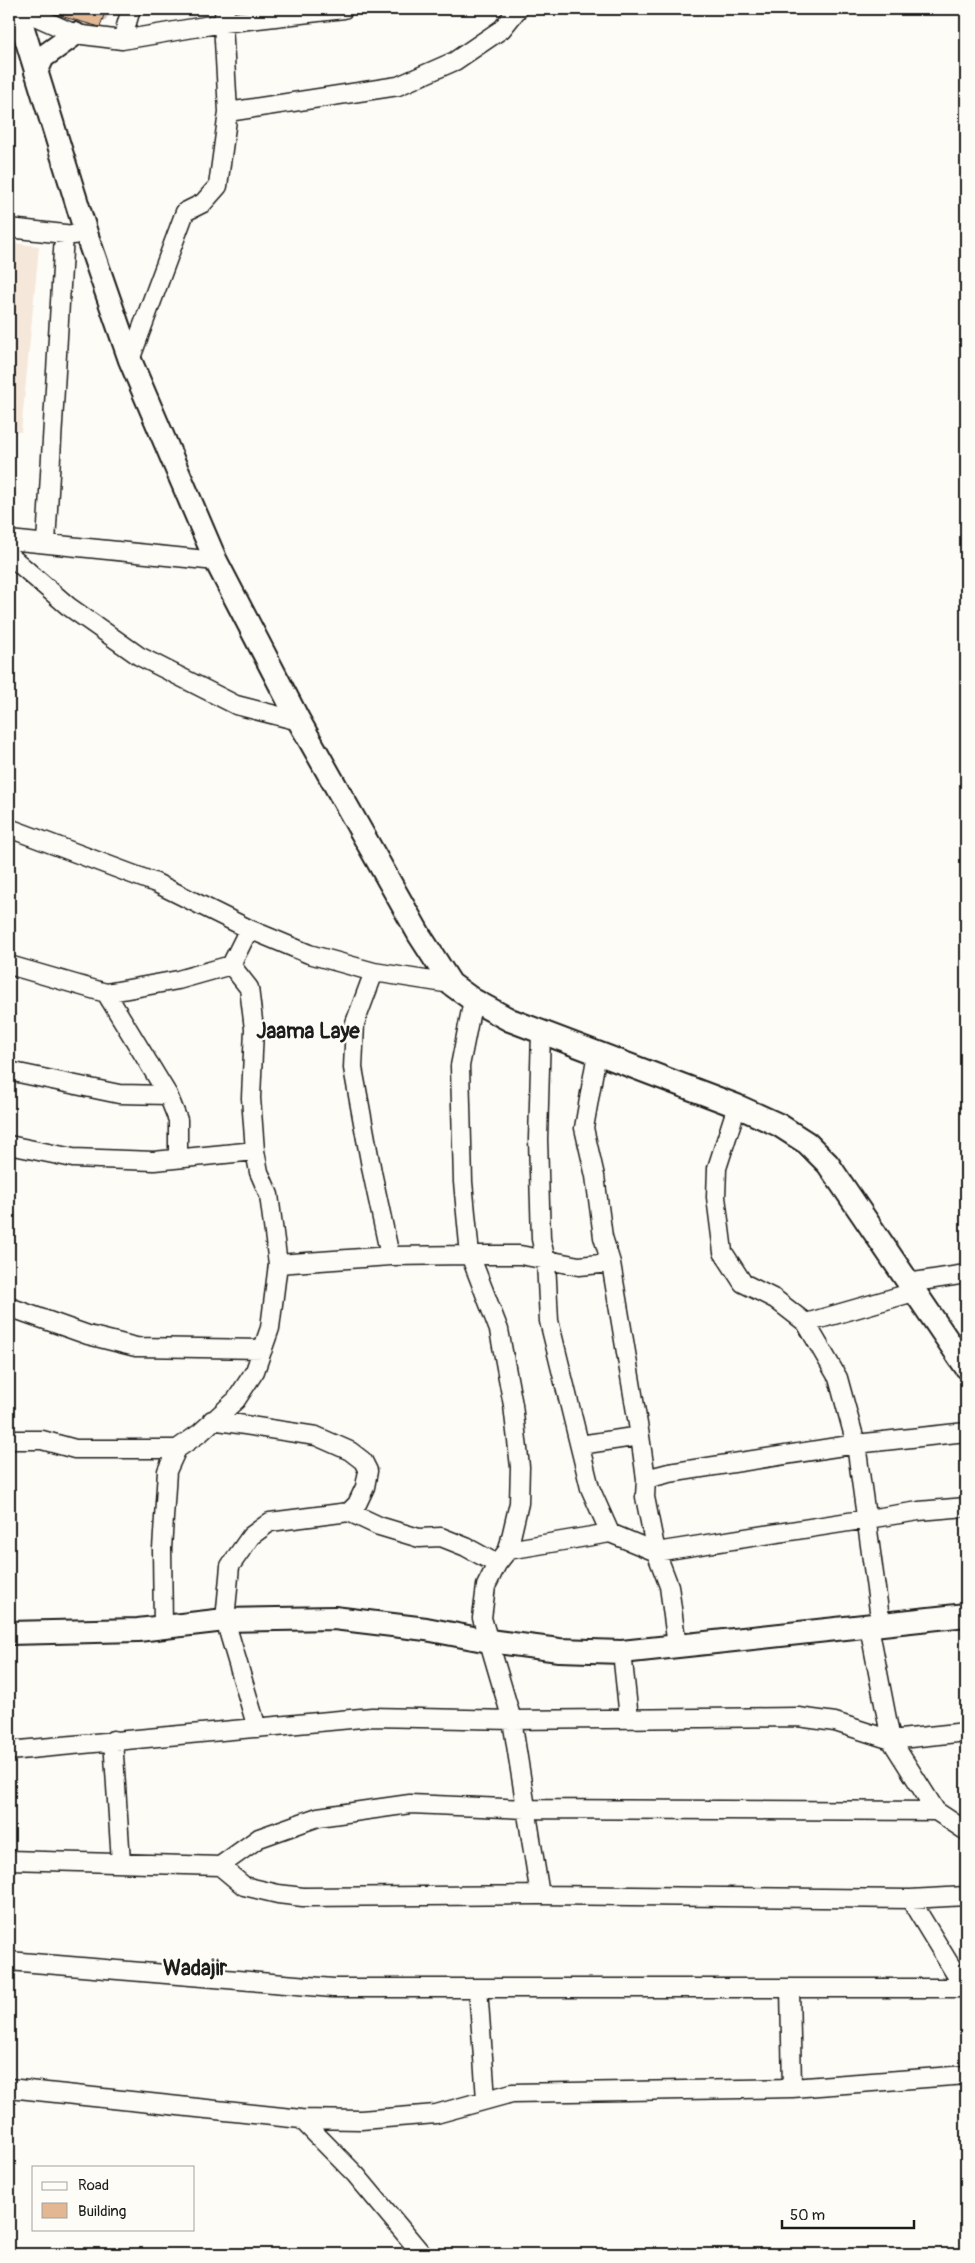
<svg xmlns="http://www.w3.org/2000/svg" width="975" height="2263" font-family="Pangolin,sans-serif">
<style>
.built{fill:#f5e7d9}
.shadow{fill:#0003}
.building{fill:#e2b792;stroke:#1c1c1c}
.lines{fill:none;stroke-linecap:round;stroke-linejoin:round}
.minor-casing{stroke:#1c1c1c;stroke-width:21}
.tertiary-casing{stroke:#1c1c1c;stroke-width:26}
.minor{stroke:#fdfcf7;stroke-width:18}
.tertiary{stroke:#fdfcf7;stroke-width:22}
.labels{text-anchor:middle;dominant-baseline:central;stroke-width:4.5;stroke-linejoin:round;paint-order:stroke}
.district-label{font-size:21px;font-weight:bold;fill:#1c1c1c;stroke:#fdfcf7}
</style>
<rect width="100%" height="100%" fill="#fdfcf7"/>
<filter id="ink" filterUnits="userSpaceOnUse"><feTurbulence type="fractalNoise" baseFrequency=".02" numOctaves="2"/><feDisplacementMap in="SourceGraphic" scale="10" xChannelSelector="R" yChannelSelector="G"/><feConvolveMatrix kernelMatrix="1 2 1 2 8 2 1 2 1" color-interpolation-filters="sRGB"/></filter>
<g filter="url(#ink)">
<path class="built" d="M9,243l30,3 -18,186 -12,-1z"/>
<path class="shadow" d="M70,9h40l-3,9 -7,7 -33,-9z"/>
<path class="building" d="M50,9h56l-6,18 -40,-11 -10,-5z"/>
<g class="lines">
<g class="minor-casing">
<path id="minor" d="M19,9l56,25 47,6 101,-17 121,-14
M225,9l-2,14 5,89
M122,40l9,-31
M9,228l65,7
M130,360l55,-148 18,-9 15,-17 10,-74 170,-26 57,-25 47,-32 16,-20
M9,540l207,21
M46,543l18,-309
M9,555l59,51 71,50 97,49 63,16
M9,828l147,55 93,46 60,25 65,18 77,12
M9,965l97,28 72,-13 53,-15 18,-36
M374,972l-19,51 -2,45 19,104 18,84
M106,993l62,102 10,25v38
M473,1000l-13,66 3,116 7,73 29,75 14,75 7,62 -1,36 -11,47 -11,14 -11,22 -4,32 30,102 28,175
M541,1032l-3,107 3,100 5,22 3,60 41,167 20,45
M597,1053l-13,75 11,48 8,61 8,26 29,173 6,43 -1,18 11,55 13,34 8,60
M9,1071l110,23 49,1
M737,1106l-20,62 -1,29 7,55 20,31 32,16 31,24 32,55 18,66 25,181
M9,1145l64,13 81,3 101,-10
M278,1264l112,-8 80,-1h50l59,11 32,-3
M908,1283l58,-9
M9,1307l79,28 48,12 127,2
M806,1323l108,-31
M212,1420l104,16 34,15 13,10 5,10 -3,16 -8,17 -8,8
M9,1440h33l33,9h102
M580,1445l60,-9
M646,1479l23,-6 187,-29 110,-12
M508,1550l102,-17 46,19 263,-41 47,-4
M869,1626l22,114 75,-8
M163,1627l-1,-78 5,-78 10,-22 23,-16 36,-33 19,-29 15,-43 8,-64 -9,-69 -10,-23 -4,-21 -4,-53 3,-69 -5,-41 -18,-23
M622,1652l7,66
M257,1728l-32,-108 5,-54 21,-30 19,-14 79,-10 30,14 40,12 22,-1 25,10 31,17
M113,1740l8,122
M9,1751l363,-34 140,3 286,-3 37,5 56,18 45,71 30,20
M9,1860l211,6 39,-28 59,-21 92,-13 116,5 410,2
M220,1866l24,20 34,8 25,3 237,-2 370,4 56,-3
M910,1899l56,92
M9,1961l324,27h633
M478,1988l8,111
M790,1988l2,100
M9,2088l292,31 60,1 75,-6 76,-21 280,-5 174,-13
M301,2119l55,56 66,79"/>
</g>
<g class="tertiary-casing">
<path id="tertiary" d="M17,9l70,227 43,124 86,201 83,160 121,215 31,48 22,16 37,20 227,86 42,19 28,18 21,21 138,203
M36,72l7,-15 32,-23
M9,1633l129,-3 87,-10 109,-2 92,11 63,12 70,9 63,2 344,-37"/>
</g>
<use href="#minor" class="minor"/>
<use href="#tertiary" class="tertiary"/>
</g>
</g>
<g class="labels">
<g class="district-label">
<text x="308" y="1031">Jaama Laye</text>
<text x="195" y="1968">Wadajir</text>
</g>
</g>
<rect width="975" height="2263" fill="none" stroke="#fdfcf7" stroke-width="30"/>
<rect x="15" y="15" width="945" height="2233" fill="none" stroke="#1c1c1c" stroke-width="2" filter="url(#ink)"/>
<rect x="32" y="2166" width="162" height="65" fill="#fdfcf7" stroke="#a3a29f"/>
<rect x="42" y="2182" width="25" height="8" fill="#fdfcf7" stroke="#a3a29f"/>
<text x="78" y="2190" font-size="15" fill="#1c1c1c">Road</text>
<rect x="42" y="2203" width="25" height="15" fill="#e2b792" stroke="#a3a29f"/>
<text x="78" y="2216" font-size="15" fill="#1c1c1c">Building</text>
<path d="M782 2220v8h132v-8" fill="none" stroke="#1c1c1c" stroke-width="2.5"/>
<text x="790" y="2220" font-size="15" fill="#1c1c1c" stroke="#fdfcf7" stroke-width="4" paint-order="stroke">50 m</text>
</svg>
